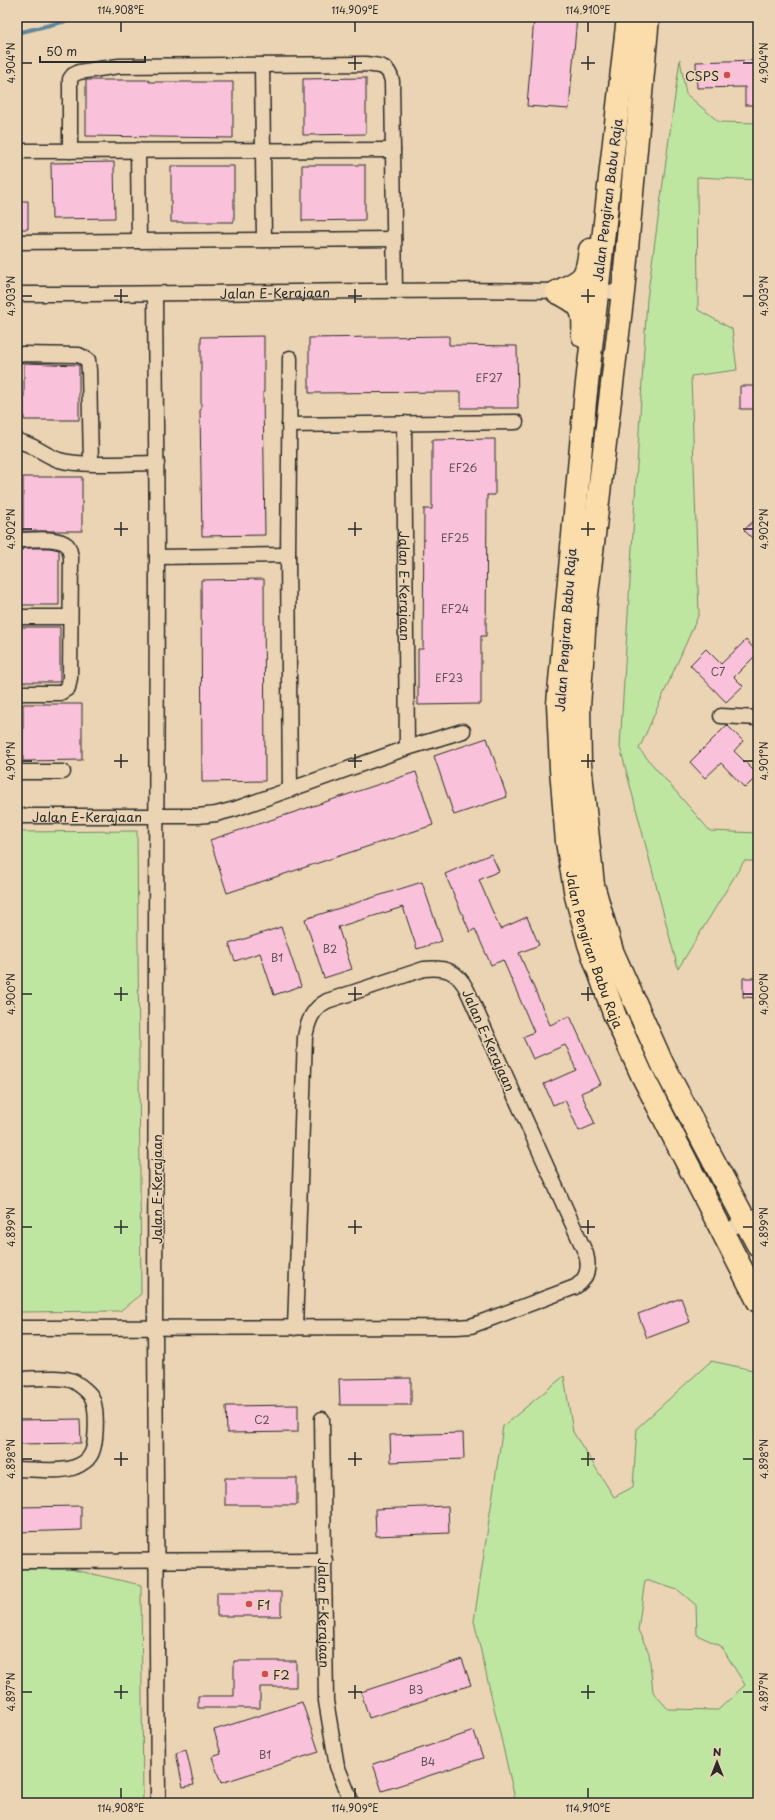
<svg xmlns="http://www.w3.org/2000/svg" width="775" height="1820" font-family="'Playpen Sans',sans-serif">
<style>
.green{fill:#bee6a1;stroke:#748866;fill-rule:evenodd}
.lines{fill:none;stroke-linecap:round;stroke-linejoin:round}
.stream{stroke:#61879b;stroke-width:4}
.building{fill:#fac2da;stroke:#2b2b2b}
.minor-casing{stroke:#2b2b2b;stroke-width:17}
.primary-casing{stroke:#2b2b2b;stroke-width:25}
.minor{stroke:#ebd4b3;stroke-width:14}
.primary{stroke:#fbddab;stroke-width:22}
.ticks{fill:none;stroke:#2b2b2b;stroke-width:1.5}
.poi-dot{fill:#d1495b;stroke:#ebd4b3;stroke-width:1.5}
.labels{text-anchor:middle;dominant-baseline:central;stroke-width:3;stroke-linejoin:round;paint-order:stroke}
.number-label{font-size:11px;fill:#5f5157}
.poi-label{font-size:13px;fill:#2b2b2b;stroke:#ebd4b3;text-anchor:start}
.street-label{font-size:13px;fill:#2b2b2b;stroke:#ebd4b3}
.neatline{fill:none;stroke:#2b2b2b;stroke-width:1.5}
.ticks-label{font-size:10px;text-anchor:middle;fill:#2b2b2b}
</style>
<rect width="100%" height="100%" fill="#ebd4b3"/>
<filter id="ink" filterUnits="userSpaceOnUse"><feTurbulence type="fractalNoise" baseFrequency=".025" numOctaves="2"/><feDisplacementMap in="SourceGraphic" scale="8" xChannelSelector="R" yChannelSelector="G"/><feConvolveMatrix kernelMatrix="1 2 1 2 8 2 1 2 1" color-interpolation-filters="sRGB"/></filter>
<g filter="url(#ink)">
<path class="green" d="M680,59l6,35 33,28 39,1v57l-61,-3 1,133 34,19 5,41 -46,6 8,238 -60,135 71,82 48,2v28h-14l-66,108 -58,-222 27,-448z
M137,831l4,463 -21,17 -103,1v-480z
M711,1361l47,10v432h-242l-42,-182 29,-195 61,-50 9,56 41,65 19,-10 4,-59zM645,1580l33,10 18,15 1,30 24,11 24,39 -27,25 -50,-1 -15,-17 -4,-39 -11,-23z
M17,1569h53l71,16 2,218h-126z"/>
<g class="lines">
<path class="stream" d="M17,33l66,-16"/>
</g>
<path class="building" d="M534,17h43l-8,92 -42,-3z
M758,60v45h-13v-18l-48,1 -1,-26z
M366,78v56l-63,1v-56z
M86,80h63v2h84v56l-147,-2z
M114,162l1,56 -63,1 -1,-56z
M302,165h63v55l-63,1z
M171,166h63v56h-63z
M17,201h11v28h-11z
M264,336v56h-1l2,143 -63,1 -2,-126h1v-73z
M449,336v9l68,1 1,62h-57v-16l-152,1v-55z
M24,363l55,2v55h-55z
M740,386h18v23h-18z
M495,439v56h-8l-1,141h-5v68l-63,1v-56h5l1,-140h8v-69z
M23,477h59v54h-59z
M758,517v27l-14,-14z
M23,548h27l9,2v55h-42v-55h6z
M264,579l1,202 -63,1 -1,-202z
M17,627h43v55h-43z
M746,640l12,13 -24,24 9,9 -17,16 -36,-37 16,-16 15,15z
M23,704h59v56l-59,1z
M727,725l16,16 -9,10 24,24 -13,13 -24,-25 -16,15 -15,-16z
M487,738l20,59 -53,18 -20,-59z
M416,772l17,53 -206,68 -17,-53z
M491,854l8,17 -20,9 21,49 27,-12 12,28 -20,8 31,72 20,-9 31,68 -20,9 14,31 -16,7 -14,-31 -12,5 -9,-21 32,-14 -8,-20 -3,-5 -32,14 -10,-22 11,-5 -31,-72 -12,5 -16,-36 -5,3 -25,-58z
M422,882l20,59 -25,8 -14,-42 -65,20 14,42 -28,9 -19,-59z
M281,927l20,59 -27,9 -14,-42 -25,8 -6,-17z
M743,978h15v20l-15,-1z
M681,1298l9,24 -43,16 -9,-24z
M411,1378v27h-71l-1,-26z
M298,1405v27l-71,1 -1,-27z
M80,1419l1,24 -64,1v-24z
M463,1433l1,26 -73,3 -1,-27z
M225,1478h72v27h-72z
M81,1506v24l-64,2v-25z
M448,1506l1,27 -73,3 -1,-27z
M217,1592h64v24h-64z
M462,1659l9,26 -102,33 -8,-26z
M234,1661h62v26h-36v21h-62v-12h36z
M302,1702l17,50 -98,31 -9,-26 9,-3 -7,-24z
M474,1731l9,27 -101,33 -9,-27z
M186,1750l8,35 -11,2 -7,-34z"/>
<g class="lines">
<g class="minor-casing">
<g id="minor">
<path d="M262,65l2,175"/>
<path d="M138,150l1,91"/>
<path d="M17,151l376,-1"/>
<path d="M70,151v-72l3,-4 6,-3 40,-6 246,-2c14,2 23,0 27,17l3,210"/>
<path d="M17,242l377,-3"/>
<path id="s1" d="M17,294c202,1 404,-7 606,-2"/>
<path d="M155,294l2,263 -2,771 3,475"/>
<path d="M17,356l5,-2 57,1 9,5 1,10 2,93"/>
<path id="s2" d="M404,423l3,325"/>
<path d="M289,425l227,-3"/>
<path d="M17,441c15,2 27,14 42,19 25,7 70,3 98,3"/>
<path d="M17,540c12,0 41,-4 50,5 3,3 3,8 4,12l-1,121 -2,10 -8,5h-43"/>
<path d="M157,557l131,-2"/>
<path d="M17,617h53"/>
<path d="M721,716l37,2"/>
<path d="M17,772h46"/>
<path d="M290,789l-2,-234 2,-197"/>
<path id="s3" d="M17,816h181l18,-2 19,-5 172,-61 56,-17"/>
<path d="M722,1233l36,-18"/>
<path d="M17,1328l439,-1 15,-1 104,-39c12,-8 15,-18 11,-33l-119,-264c-10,-20 -22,-23 -43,-21l-97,32c-15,8 -19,20 -22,36l-10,291"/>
<path d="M17,1379c15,0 46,-4 58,3 6,4 12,8 16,14 7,11 6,50 -1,60 -3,5 -10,9 -15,11 -14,6 -42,2 -58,2"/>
<path id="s4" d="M322,1419l4,282 11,65 15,37"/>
<path d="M17,1561l308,-1"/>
</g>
</g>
<g class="primary-casing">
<g id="primary">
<path id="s5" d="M628,17l-43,384 -27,303 3,65 6,73 9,54 13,48 26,72 27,59 116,226"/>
<path d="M648,17l-25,275 -37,310 -7,105 1,57 13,121 19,66 51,114 95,180"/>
<path d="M557,292c24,12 28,16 26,44"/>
<path d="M557,292c27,-13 29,-12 33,-42"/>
</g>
</g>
<use href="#minor" class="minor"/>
<use href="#primary" class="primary"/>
</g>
</g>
<path class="ticks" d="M121,22v10M355,22v10M588,22v10M355,56v14M588,56v14M22,63h10M348,63h14M581,63h14M743,63h10M121,289v14M355,289v14M588,289v14M22,296h10M114,296h14M348,296h14M581,296h14M743,296h10M121,522v14M355,522v14M588,522v14M22,529h10M114,529h14M348,529h14M581,529h14M743,529h10M121,754v14M355,754v14M588,754v14M22,761h10M114,761h14M348,761h14M581,761h14M743,761h10M121,987v14M355,987v14M588,987v14M22,994h10M114,994h14M348,994h14M581,994h14M743,994h10M121,1220v14M355,1220v14M588,1220v14M22,1227h10M114,1227h14M348,1227h14M581,1227h14M743,1227h10M121,1452v14M355,1452v14M588,1452v14M22,1459h10M114,1459h14M348,1459h14M581,1459h14M743,1459h10M121,1685v14M355,1685v14M588,1685v14M22,1692h10M114,1692h14M348,1692h14M581,1692h14M743,1692h10M121,1788v10M355,1788v10M588,1788v10"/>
<g class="poi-dot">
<circle cx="727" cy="75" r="4"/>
<circle cx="249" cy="1604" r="4"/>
<circle cx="265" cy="1674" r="4"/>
</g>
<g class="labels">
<g class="number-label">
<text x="489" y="377">EF27</text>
<text x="463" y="467">EF26</text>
<text x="455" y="537">EF25</text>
<text x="455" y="608">EF24</text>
<text x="718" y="671">C7</text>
<text x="449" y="677">EF23</text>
<text x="330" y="948">B2</text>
<text x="277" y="957">B1</text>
<text x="262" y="1419">C2</text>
<text x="416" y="1689">B3</text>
<text x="265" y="1754">B1</text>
<text x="428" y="1761">B4</text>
</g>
<g class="poi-label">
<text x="719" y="75" text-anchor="end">CSPS</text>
<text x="257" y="1604">F1</text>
<text x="273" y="1674">F2</text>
</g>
<g class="street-label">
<text transform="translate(607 200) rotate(-83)">Jalan Pengiran Babu Raja</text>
<text stroke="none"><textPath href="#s1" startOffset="258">Jalan E-Kerajaan</textPath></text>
<text stroke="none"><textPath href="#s2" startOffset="163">Jalan E-Kerajaan</textPath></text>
<text transform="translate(565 630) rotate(-86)">Jalan Pengiran Babu Raja</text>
<text stroke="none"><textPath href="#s3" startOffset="70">Jalan E-Kerajaan</textPath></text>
<text stroke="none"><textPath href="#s5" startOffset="940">Jalan Pengiran Babu Raja</textPath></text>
<text transform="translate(489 1040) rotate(66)">Jalan E-Kerajaan</text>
<text transform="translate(156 1189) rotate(-90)">Jalan E-Kerajaan</text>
<text stroke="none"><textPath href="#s4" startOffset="194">Jalan E-Kerajaan</textPath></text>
</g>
</g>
<rect width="775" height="1820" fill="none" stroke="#ebd4b3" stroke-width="44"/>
<g transform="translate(717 1762)" stroke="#ebd4b3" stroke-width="3" paint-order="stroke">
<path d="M0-3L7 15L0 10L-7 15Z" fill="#2b2b2b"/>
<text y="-6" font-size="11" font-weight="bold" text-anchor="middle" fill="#2b2b2b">N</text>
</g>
<path d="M40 56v6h105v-6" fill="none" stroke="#2b2b2b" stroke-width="2"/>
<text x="46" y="56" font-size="12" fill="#2b2b2b" stroke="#ebd4b3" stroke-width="3" paint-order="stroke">50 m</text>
<rect x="22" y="22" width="731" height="1776" class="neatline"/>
<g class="ticks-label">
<text x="121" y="14">114.908°E</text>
<text x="355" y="14">114.909°E</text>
<text x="588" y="14">114.910°E</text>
<text transform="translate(11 63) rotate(-90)" y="4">4.904°N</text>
<text transform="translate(764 63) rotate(-90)" y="4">4.904°N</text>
<text transform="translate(11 296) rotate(-90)" y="4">4.903°N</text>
<text transform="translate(764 296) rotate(-90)" y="4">4.903°N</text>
<text transform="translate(11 529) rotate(-90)" y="4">4.902°N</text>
<text transform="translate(764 529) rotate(-90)" y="4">4.902°N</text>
<text transform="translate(11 761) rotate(-90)" y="4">4.901°N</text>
<text transform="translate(764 761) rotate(-90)" y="4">4.901°N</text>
<text transform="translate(11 994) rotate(-90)" y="4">4.900°N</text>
<text transform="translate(764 994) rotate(-90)" y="4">4.900°N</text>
<text transform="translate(11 1227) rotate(-90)" y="4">4.899°N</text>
<text transform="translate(764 1227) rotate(-90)" y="4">4.899°N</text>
<text transform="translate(11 1459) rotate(-90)" y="4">4.898°N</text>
<text transform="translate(764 1459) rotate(-90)" y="4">4.898°N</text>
<text transform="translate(11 1692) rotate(-90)" y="4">4.897°N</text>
<text transform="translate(764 1692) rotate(-90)" y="4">4.897°N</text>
<text x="121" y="1812">114.908°E</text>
<text x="355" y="1812">114.909°E</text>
<text x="588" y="1812">114.910°E</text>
</g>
</svg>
